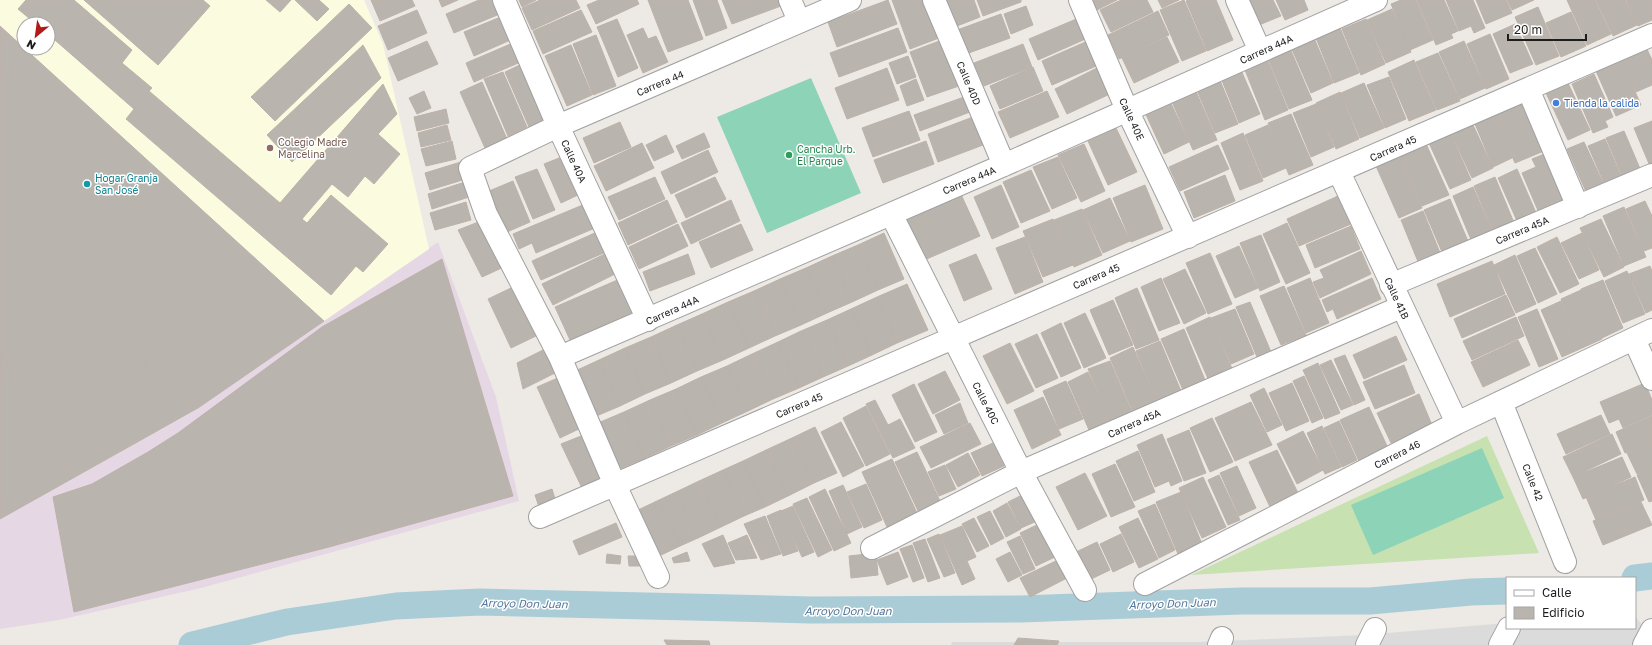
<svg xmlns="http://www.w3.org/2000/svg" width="1652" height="645" font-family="'Golos Text',sans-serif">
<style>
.residential{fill:#dbdbdb}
.industrial{fill:#e5d7e3}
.education{fill:#fbfbe0}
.grass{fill:#c8e1b1}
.pitch{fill:#8cd3b8}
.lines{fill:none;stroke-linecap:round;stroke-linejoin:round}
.canal{stroke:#aaccd6;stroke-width:27}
.building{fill:#bab4ae;stroke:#bdb2a9}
.minor-casing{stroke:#a1a1a1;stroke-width:24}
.minor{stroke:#fff;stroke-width:22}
.shop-dot{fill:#3f7fe0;stroke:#fff;stroke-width:1.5}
.education-dot{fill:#8d6e63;stroke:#fff;stroke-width:1.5}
.leisure-dot{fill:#2e9e5b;stroke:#fff;stroke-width:1.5}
.culture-dot{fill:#0f9aa8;stroke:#fff;stroke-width:1.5}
.labels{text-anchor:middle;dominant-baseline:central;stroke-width:3;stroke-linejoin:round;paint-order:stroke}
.street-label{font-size:10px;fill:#1d1d1d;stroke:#fff}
.shop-label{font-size:10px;fill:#366cbe;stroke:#fff;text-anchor:start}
.education-label{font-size:10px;fill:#785e54;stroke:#fff;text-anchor:start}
.leisure-label{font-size:10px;fill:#27864d;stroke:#fff;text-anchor:start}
.culture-label{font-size:10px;fill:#0d838f;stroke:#fff;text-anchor:start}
.water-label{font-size:11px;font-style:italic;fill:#53769a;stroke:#fff}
</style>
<rect width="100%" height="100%" fill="#edeae5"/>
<path class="residential" d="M1635,616l9,11 8,18h-701l1,-3h246l166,-7 143,-12v5h128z"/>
<path class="industrial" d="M438,242l58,155 23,104 -318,87 -142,32 -59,9v-110l194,-108z"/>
<path class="education" d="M0,0h364l19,44 46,205 -105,72 -300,-273h24v-24h-24v24l-24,-22z"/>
<path class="grass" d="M1487,436l52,117 -348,22z"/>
<path class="pitch" d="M811,78l50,115 -94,40 -50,-116z
M1482,448l22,50 -131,57 -22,-50z"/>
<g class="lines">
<path class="canal" d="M1635,578l17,-2
M192,645l95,-23 109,-16 84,-4 331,8 210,-1 220,-8h129l101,-9 36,-1"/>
</g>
<path class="building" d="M26,0h48l58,50 -10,13 30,25 -3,3 131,112 103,-119 14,30 -19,20 22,20 -26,30 -9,-8 -17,21 -16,-13 -30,35 5,4 24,-28 57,49 -25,28 -7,-6 -25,29 -205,-176 8,-10 -86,-75v-10h-12l-18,-15z
M84,0h119l7,6 -52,59z
M266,0h25l-11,12z
M295,0h24l10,9 -12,12z
M371,0h41l3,6 -35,15z
M439,0h19l-16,7z
M479,0h18l5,13 -48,20 -8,-19z
M519,0h17l-14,7z
M540,0h36l4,8 -48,22 -10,-22z
M599,0h38l2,4 -43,20 -9,-19z
M648,0h40l15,39 -35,13z
M693,0h24l10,28 -21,8z
M722,0h56l3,6 -49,18z
M888,0l9,24 -60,23 -9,-25z
M892,0h33l14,38 -29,11z
M941,0h33l6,17 -28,11z
M977,0h44v2l-38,14z
M1092,0h25l-20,10z
M1121,0h26l6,12 -42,20 -11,-22z
M1158,0h21l-17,8z
M1184,0l22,51 -24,10 -22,-51z
M1188,0h28l17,40 -26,11 -21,-50z
M1247,0h26l8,16 -22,9z
M1276,0h28l4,10 -23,10z
M1401,0h15l17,40 -23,10 -19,-46z
M1417,0h27l14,31 -7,3 2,4 -17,7z
M1446,0h27l12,28 -11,5 -3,-7 -12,5z
M1476,0h30l6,13 -26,11z
M1507,0h27l-22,10z
M1567,0h28l16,34 -24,11z
M1596,0h29l12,25 -24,11z
M1626,0h26v20l-14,6z
M349,4l23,24 -97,93 -24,-24z
M1026,6l7,19 -22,9 -7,-20z
M1538,7l21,49 -23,9 -21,-48z
M1392,9l19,43 -25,11 -19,-43z
M417,10l10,23 -39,17 -10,-24z
M581,10l11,22 -49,22 -10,-23z
M1158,11l11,24 -50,24 -11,-24z
M1571,12l15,34 -25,11 -15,-34z
M1001,14l9,24 -44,16 -9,-24z
M503,16l10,23 -39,17 -10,-24z
M1081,17l9,20 -52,23 -9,-21z
M617,19l21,49 -20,9 -21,-50z
M1366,19l19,45 -24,11 -19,-46z
M1515,24l18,40 -23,9 -17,-39z
M0,26l324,295 -126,87 -198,111z
M643,28l5,11 8,-3 12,26 -25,11 -16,-38z
M898,28l9,24 -68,25 -9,-24z
M1340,28l19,45 -25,10 -18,-45z
M0,31l29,25 -29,32z
M1490,34l19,45 -23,10 -19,-45z
M596,35l20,51 -23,9 -20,-51z
M1167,37l12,25 -45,21 -12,-25z
M1314,38l19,45 -22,10 -20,-46z
M942,40l17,46 -32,11 -17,-45z
M1090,40l11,24 -49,21 -10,-24z
M427,41l11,23 -40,17 -10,-23z
M1464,41l21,47 -25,11 -21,-47z
M515,42l8,19 -49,21 -8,-19z
M1023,44l9,23 -48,19 -10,-23z
M363,45l18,33 -89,84 -25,-27z
M571,45l21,50 -25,11 -22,-50z
M1289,46l23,54 -23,9 -22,-53z
M1646,47l6,13v25l-16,7 -15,-33z
M1438,53l22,48 -23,9 -21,-48z
M908,56l8,21 -19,7 -8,-21z
M1266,56l22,54 -23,10 -22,-55z
M1414,60l22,50 -27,11 -21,-49z
M1621,60l20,45 -25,11 -20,-45z
M524,63l24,55 -19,9 -24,-55z
M1033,67l10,24 -43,18 -10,-23z
M1099,67l13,26 -45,21 -12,-25z
M887,68l12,32 -52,19 -12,-31z
M1241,70l19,44 -21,9 -18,-45z
M503,72l24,55 -19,9 -24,-57z
M1594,74l19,43 -8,4 3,6 -15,6 -21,-49z
M1389,77l17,42 -21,9 -18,-43z
M1219,78l19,46 -23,9 -19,-45z
M916,79l8,21 -17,6 -7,-20z
M482,82l25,57 -22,9 -25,-56z
M1364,83l20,45 -24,10 -19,-45z
M1568,83l22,47 -22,10 -22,-47z
M1194,87l23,53 -24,10 -23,-53z
M424,91l7,17 -14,6 -8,-16z
M1047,91l12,26 -49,21 -12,-26z
M1340,92l19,47 -23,10 -20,-46z
M964,97l6,15 -50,19 -6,-16z
M1168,97l21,45 -25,12 -21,-46z
M1524,103l20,48 -29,12 -21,-48z
M1316,104l18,43 -23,10 -18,-44z
M446,109l3,14 -32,8 -3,-14z
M909,111l11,29 -47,17 -11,-29z
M1291,114l22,51 -24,10 -21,-52z
M1494,116l18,42 -19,9 -18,-43z
M973,117l10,28 -45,17 -10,-28z
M1652,121v50l-18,-43z
M620,122l11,25 -37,16 -11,-25z
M447,125l4,15 -30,7 -3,-14z
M1268,125l18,43 -23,10 -18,-43z
M1473,125l20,43 -21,10 -20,-43z
M1116,128l21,44 -29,13 -20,-44z
M1624,131l17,40 -18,7 -17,-40z
M704,133l6,14 -28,12 -6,-13z
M1243,133l20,48 -23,9 -19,-47z
M1451,134l20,46 -21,9 -21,-46z
M666,135l8,17 -20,9 -8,-16z
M1605,139l17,39 -17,7 -17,-39z
M452,141l4,18 -30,7 -5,-17z
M926,141l8,23 -51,19 -9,-23z
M1584,142l21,45 -18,7 -20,-45z
M642,143l12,25 -48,23 -12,-25z
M1084,144l21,47 -24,11 -23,-47z
M1218,145l11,24 -49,22 -11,-24z
M1427,146l22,49 -27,11 -22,-49z
M708,150l10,22 -47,22 -10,-22z
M1547,153l24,55 -29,12 -20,-47 14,-6 -4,-8z
M564,156l16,38 -19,9 -17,-39z
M1399,156l23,52 -23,10 -23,-52z
M1058,157l19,41 -25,11 -19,-42z
M464,161l5,17 -39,12 -5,-17z
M537,169l18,41 -22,9 -18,-42z
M1517,169l23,53 -19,8 -23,-52z
M1031,170l19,41 -29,12 -18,-41z
M1225,175l10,26 -41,17 -10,-26z
M655,177l10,22 -46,21 -11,-23z
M715,177l11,22 -40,19 -11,-23z
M1495,177l22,53 -21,9 -22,-53z
M513,181l17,41 -23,10 -18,-41z
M465,182l4,15 -37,12 -4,-15z
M1001,185l18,42 -27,12 -18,-42z
M1145,185l18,44 -32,13 -18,-44z
M1473,187l22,51 -21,9 -21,-51z
M959,190l21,46 -58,25 -23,-45z
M1338,196l13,28 -52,22 -12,-27z
M1110,198l20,43 -27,12 -20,-43z
M1450,199l21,49 -29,4 -18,-42z
M667,200l10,22 -49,23 -10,-22z
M731,200l9,21 -49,23 -10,-21z
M1645,201l7,15v32l-8,3 -18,-42z
M466,202l5,18 -36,10 -5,-17z
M585,204l10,24 -59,25 -4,-10 -13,6 -6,-15z
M1624,207l22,50 -22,9 -21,-50z
M1082,209l20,46 -28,12 -20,-47z
M1423,211l20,49 -22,9 -20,-49z
M1053,219l20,46 -30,12 -20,-46z
M1601,219l23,48 -20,10 -24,-49z
M481,221l25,45 -24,11 -24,-47z
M1287,223l23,50 -24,11 -23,-50z
M678,224l10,22 -49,23 -10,-22z
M741,224l12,26 -42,18 -12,-26z
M1351,226l9,23 -45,19 -9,-23z
M186,232l28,25 -71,81 -73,55 15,24 63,-51 -11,-16 46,-47 16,20 44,-45 26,31 -54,53 11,11 -35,34 -19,-18 -69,56 -103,60v-152l18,24 98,-71z
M597,232l9,20 -65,28 -9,-19z
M884,233l20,46 -26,11 -20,-45z
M1582,233l17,37 -20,9 -18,-36z
M1261,235l19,47 -20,9 -20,-48z
M1025,237l18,45 -28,12 -19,-46z
M1557,237l22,47 -19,9 -23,-46z
M858,245l20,45 -26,12 -20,-46z
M1239,246l19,42 -23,10 -19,-42z
M1535,248l22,46 -19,9 -21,-47z
M1361,251l10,23 -51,24 -7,-16 11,-4 -4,-8z
M607,253l10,20 -64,32 -11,-21z
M1210,253l22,51 -24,10 -22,-51z
M688,254l7,20 -45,17 -7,-19z
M976,254l16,35 -28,12 -15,-36z
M1515,255l21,49 -20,9 -22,-48z
M832,256l20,46 -25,11 -21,-45z
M442,259l71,237 -184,51 -255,65 -21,-115 39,-13 56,-32 30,-19 144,-106z
M1492,261l13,33 -55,23 -13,-33z
M1650,266l2,5v39l-6,3 -17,-39z
M806,268l21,45 -26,12 -21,-46z
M1185,269l21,44 -22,11 -21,-45z
M1627,271l18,43 -22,9 -18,-42z
M622,278l14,33 -66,29 -15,-33z
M1161,278l19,45 -21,8 -18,-44z
M1310,278l19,45 -23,10 -19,-45z
M1372,278l9,21 -44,20 -4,-10 -6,3 -5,-12z
M780,279l21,46 -26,11 -21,-45z
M1603,280l20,48 -21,10 -21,-49z
M907,284l21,46 -31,13 -20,-46z
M1284,286l22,49 -25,10 -21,-49z
M513,287l23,49 -25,12 -23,-49z
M1137,288l22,52 -23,9 -21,-51z
M1581,290l21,49 -20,9 -21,-49z
M754,291l21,45 -26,12 -21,-46z
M1506,295l9,20 -53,23 -8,-19z
M877,297l20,46 -25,12 -21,-46z
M1113,300l20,45 -24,10 -19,-45z
M1561,301l21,47 -20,9 -21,-47z
M728,302l21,46 -26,12 -21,-46z
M1250,302l21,50 -14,5 -21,-50z
M851,309l21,46 -24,11 -21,-46z
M1235,309l19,45 -23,10 -20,-46z
M1537,309l21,50 -19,8 -21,-50z
M1085,313l21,45 -22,10 -20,-45z
M702,314l21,46 -26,11 -20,-46z
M1210,317l23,54 -24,10 -23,-53z
M1516,317l8,19 -52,24 -9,-19z
M827,320l21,46 -25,11 -22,-46z
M1061,323l20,45 -20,9 -20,-44z
M677,325l20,46 -26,12 -20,-46z
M1184,329l21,51 -22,10 -22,-51z
M801,331l22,46 -24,11 -21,-46z
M1037,334l21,44 -22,10 -21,-44z
M1396,336l11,24 -43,19 -11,-24z
M651,337l20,46 -26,11 -20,-46z
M1518,340l12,25 -47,22 -12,-25z
M1160,341l21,50 -24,10 -21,-50z
M778,342l21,46 -26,11 -21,-45z
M1010,343l24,48 -27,13 -24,-48z
M1133,347l24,55 -24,10 -23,-54z
M625,348l20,46 -25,12 -21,-46z
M543,350l12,23 -32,16 -6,-26z
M752,354l21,45 -25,12 -21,-45z
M1345,355l20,45 -11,5 -20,-46z
M599,360l21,46 -26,11 -21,-45z
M1331,360l22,45 -12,5 -21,-45z
M1110,361l22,51 -21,9 -23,-52z
M1318,363l22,50 -15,6 -22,-49z
M1404,365l11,28 -40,16 -12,-27z
M727,366l21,45 -26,12 -21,-46z
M945,371l15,29 -27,14 -15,-30z
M1088,372l23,49 -22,9 -21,-48z
M1304,376l19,42 -11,5 -19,-42z
M560,377l23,50 -23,11 -23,-51z
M701,377l21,46 -25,12 -21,-46z
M1066,381l17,38 -24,10 -16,-38z
M1292,383l17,38 -23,10 -17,-38z
M1645,383l7,17v15l-29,13 -4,-9 -10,4 -9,-21z
M914,384l23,48 -22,10 -23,-47z
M1264,388l18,37 -15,7 -17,-37z
M676,389l21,46 -26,11 -21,-46z
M1419,394l13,31 -41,18 -14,-30z
M1043,397l18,38 -29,14 -18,-39z
M650,400l21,46 -26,12 -21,-46z
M875,400l13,25 12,-6 15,29 -22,10 -27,-54z
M1251,402l21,43 -37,16 -20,-43z
M960,403l8,20 -24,11 -9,-19z
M866,406l24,48 -24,12 -23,-48z
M1369,407l19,41 -29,13 -19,-41z
M624,412l21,46 -26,11 -21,-46z
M1601,415l9,19 -44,20 -9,-20z
M1652,416v26l-27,11 -9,-21z
M1212,418l21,44 -23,10 -20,-44z
M1339,421l18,39 -15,7 -18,-39z
M841,422l23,44 -21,11 -22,-45z
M970,423l11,21 -50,24 -11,-21z
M1322,426l19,41 -16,7 -18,-41z
M815,427l22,46 -23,10 -22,-45z
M1189,430l17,43 -22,8 -17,-42z
M1303,431l20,39 -26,14 -20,-40z
M586,434l20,42 -24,12 -21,-44z
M1162,434l20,47 -11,5 -2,-5 -14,6 -18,-42z
M1612,434l9,20 -48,23 -10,-20z
M792,438l22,45 -26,13 -22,-46z
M1652,442v26l-15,6 -10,-21z
M993,443l11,23 -22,10 -11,-23z
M766,450l22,46 -23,11 -22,-46z
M1277,450l21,43 -28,14 -21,-45z
M1138,451l17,41 -21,9 -18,-40z
M917,452l24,51 -22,10 -24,-51z
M968,453l12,22 -22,12 -12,-22z
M1622,457l9,20 -48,22 -10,-22z
M892,459l25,54 -30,14 -25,-55z
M743,461l22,46 -21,9 -21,-46z
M1115,464l20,43 -24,10 -19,-43z
M945,465l11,24 -17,7 -11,-24z
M1237,466l19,42 -17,8 -19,-43z
M1652,468v33l-3,1 -12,-27z
M723,470l21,46 -23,11 -22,-46z
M1085,473l22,43 -29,14 -22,-43z
M1219,475l21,45 -12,5 -20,-45z
M1203,477l23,50 -24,11 -23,-50z
M1635,477l9,23 -48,20 -10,-23z
M699,481l22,46 -23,11 -22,-46z
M866,484l16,36 -18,8 -17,-36z
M843,485l19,42 -15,7 -18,-43z
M552,489l4,13 -17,5 -4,-12z
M825,489l26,54 -17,8 -25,-54z
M676,492l22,46 -18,8 -21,-46z
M1181,492l21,52 -24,10 -22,-52z
M1024,494l13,27 -16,7 -13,-26z
M807,498l25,52 -14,7 -25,-53z
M659,500l21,46 -23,11 -21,-46z
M1641,502l11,23 -49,20 -10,-24z
M1007,503l14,26 -15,8 -13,-26z
M1155,504l20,46 -16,8 -21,-47z
M793,506l21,46 -12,5 -21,-46z
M781,510l17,41 -15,5 -16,-40z
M990,511l14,27 -13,7 -14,-28z
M765,516l16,38 -20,6 -17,-36z
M974,518l15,28 -12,6 -15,-28z
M1138,518l20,41 -19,9 -20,-41z
M616,523l6,14 -43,18 -6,-14z
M1039,524l16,33 -19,9 -16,-33z
M962,526l14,31 -9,4 8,18 -13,6 -22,-50z
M939,534l16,39 -11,4 -17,-38z
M1121,534l13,28 -21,10 -13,-28z
M723,535l12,28 -21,4 -12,-23z
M747,535l10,23 -21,2 -8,-17z
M1020,536l15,33 -12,5 -16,-32z
M925,539l15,39 -12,4 -15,-39z
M1097,542l13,28 -21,10 -13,-28z
M912,545l12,33 -11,4 -13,-33z
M687,552l3,9 -16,2 -2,-5z
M898,552l10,25 -21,8 -10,-25z
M1010,552l12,23 -14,7 -12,-23z
M876,553l2,22 -27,3 -2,-22z
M607,554l14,2 -1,8 -14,-1z
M628,556h14l1,10h-14z
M1058,560l9,18 -37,19 -10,-19z
M1018,638l41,3 -2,4h-43z
M664,640l45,1 1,4h-43z"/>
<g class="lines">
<g class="minor-casing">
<path id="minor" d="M504,0l54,126 90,194
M790,0l9,21
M934,0l70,165
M1080,0l47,110 61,127
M1237,0l23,51
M1528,89l50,118
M1339,172l118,251
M891,214l130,258 64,118
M1391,285l261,-110
M1634,339l18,40
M560,357l444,-192 372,-165
M1501,402l64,160
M540,517l1112,-482
M872,548l149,-76 380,-165
M658,577l-43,-92 -55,-128 -74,-143 -16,-46 88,-42 292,-126
M1145,584l312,-161 195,-93
M1219,645l3,-7
M1367,645l8,-16
M1500,645l9,-17
M1644,645l8,-15"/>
</g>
<use href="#minor" class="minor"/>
</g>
<circle class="shop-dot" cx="1556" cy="103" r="4"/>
<circle class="education-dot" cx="270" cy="148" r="4"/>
<circle class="leisure-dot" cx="789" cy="155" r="4"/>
<circle class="culture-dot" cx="87" cy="184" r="4"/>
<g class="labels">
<g class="street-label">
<text transform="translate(1266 49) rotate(-24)">Carrera 44A</text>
<text transform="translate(660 83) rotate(-23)">Carrera 44</text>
<text transform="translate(969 83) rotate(67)">Calle 40D</text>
<text transform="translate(1132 119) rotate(65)">Calle 40E</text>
<text transform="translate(1393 148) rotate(-24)">Carrera 45</text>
<text transform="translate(574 161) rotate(65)">Calle 40A</text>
<text transform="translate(969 180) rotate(-23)">Carrera 44A</text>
<text transform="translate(1522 230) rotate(-23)">Carrera 45A</text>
<text transform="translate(1096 276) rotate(-23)">Carrera 45</text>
<text transform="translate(1397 298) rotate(65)">Calle 41B</text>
<text transform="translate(672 310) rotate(-24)">Carrera 44A</text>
<text transform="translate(986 403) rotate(63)">Calle 40C</text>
<text transform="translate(799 405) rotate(-23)">Carrera 45</text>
<text transform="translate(1134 423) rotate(-24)">Carrera 45A</text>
<text transform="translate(1397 454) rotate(-27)">Carrera 46</text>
<text transform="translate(1533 482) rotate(68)">Calle 42</text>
</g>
<g class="shop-label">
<text x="1564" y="103">Tienda la calida</text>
</g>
<g class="education-label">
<text x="278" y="142">Colegio Madre<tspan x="278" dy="12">Marcelina</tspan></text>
</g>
<g class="leisure-label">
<text x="797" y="149">Cancha Urb.<tspan x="797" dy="12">El Parque</tspan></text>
</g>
<g class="culture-label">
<text x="95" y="178">Hogar Granja<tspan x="95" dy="12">San José</tspan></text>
</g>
<g class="water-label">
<text transform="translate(524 603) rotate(1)">Arroyo Don Juan</text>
<text transform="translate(1172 603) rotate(-2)">Arroyo Don Juan</text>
<text x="848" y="610">Arroyo Don Juan</text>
</g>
</g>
<rect x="1506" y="577" width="130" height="52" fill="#ffffff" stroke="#a5a5a5"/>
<rect x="1514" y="590" width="20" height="6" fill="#ffffff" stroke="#a5a5a5"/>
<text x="1542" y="597" font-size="12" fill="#1d1d1d">Calle</text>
<rect x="1514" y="607" width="20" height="12" fill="#bab4ae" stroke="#a5a5a5"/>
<text x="1542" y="617" font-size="12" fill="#1d1d1d">Edificio</text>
<g transform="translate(36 36) rotate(209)"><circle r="19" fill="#ffffff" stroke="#a5a5a5"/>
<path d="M0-3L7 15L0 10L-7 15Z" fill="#b21919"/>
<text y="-6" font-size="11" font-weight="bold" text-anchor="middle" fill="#1d1d1d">N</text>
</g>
<path d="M1508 34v6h78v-6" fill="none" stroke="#1d1d1d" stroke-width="2"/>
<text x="1514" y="34" font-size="12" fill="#1d1d1d" stroke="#ffffff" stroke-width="3" paint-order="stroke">20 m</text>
</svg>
